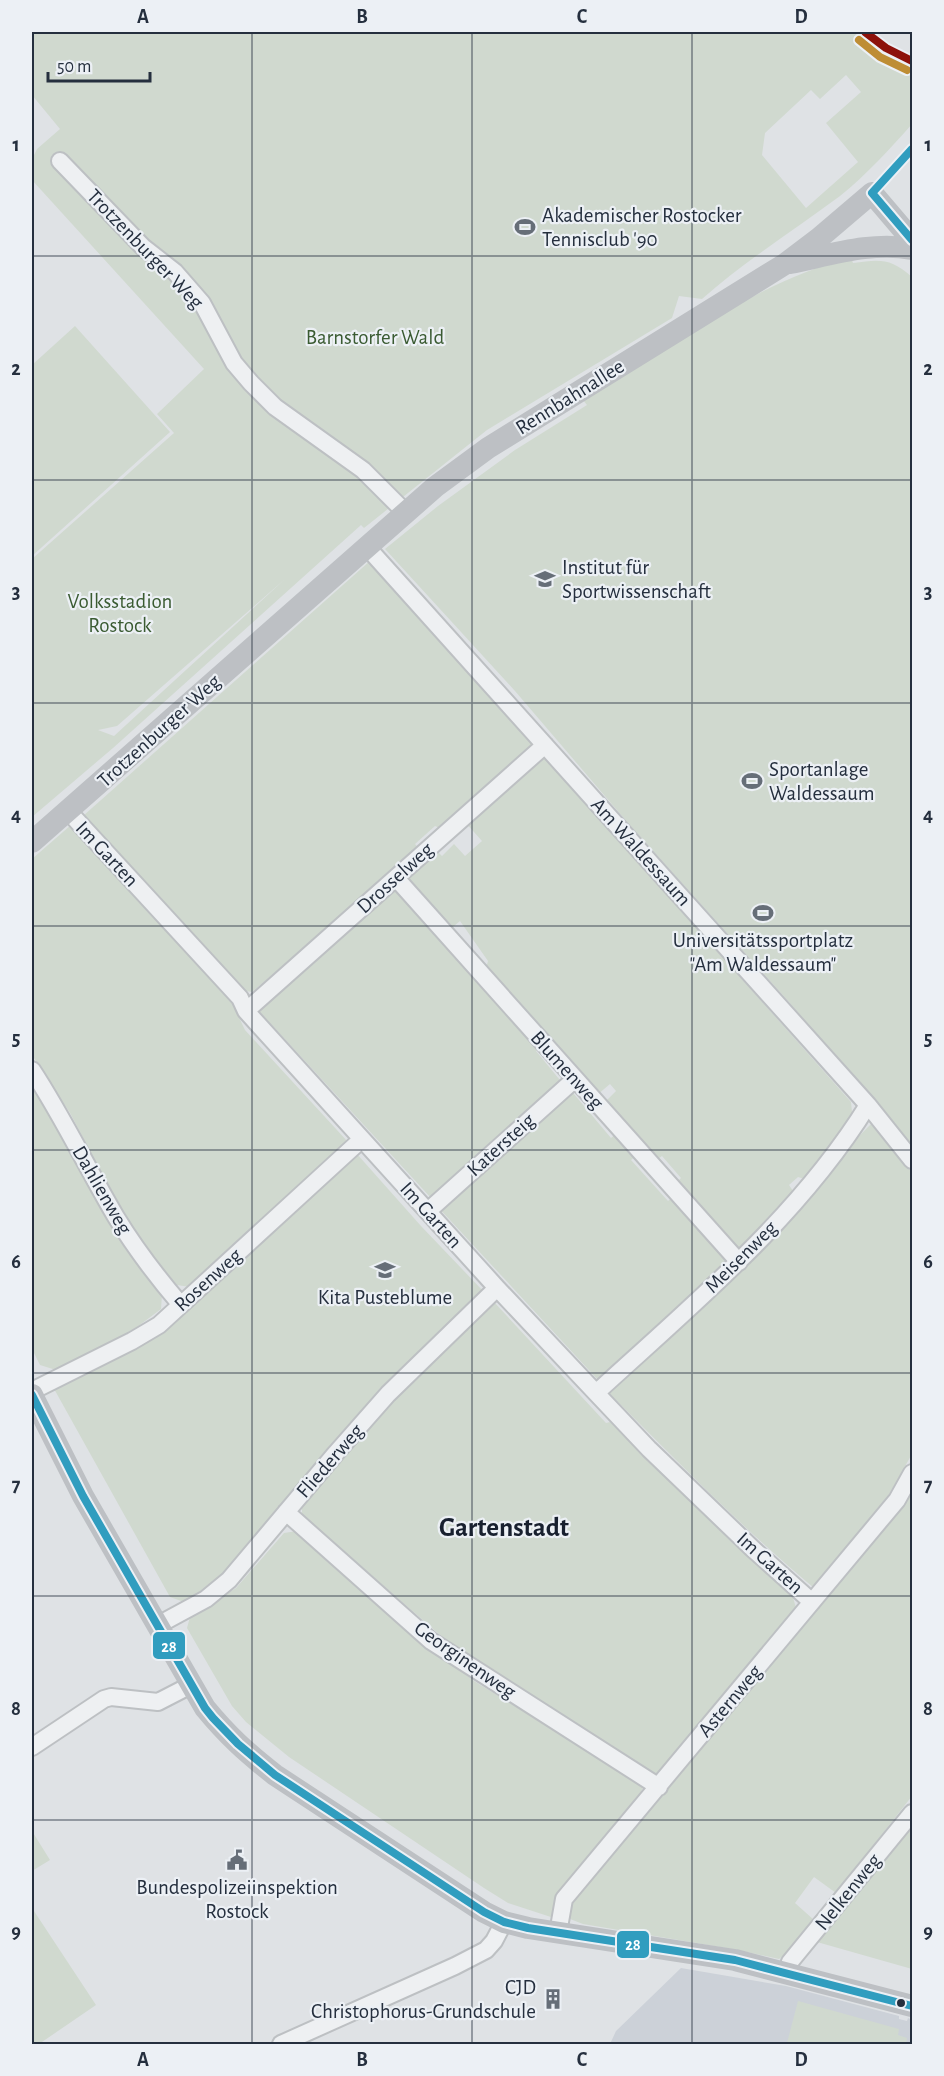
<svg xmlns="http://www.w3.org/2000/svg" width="944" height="2076" font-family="'Alegreya Sans',sans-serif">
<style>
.built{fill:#ccd1d8}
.green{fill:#d0d9cf;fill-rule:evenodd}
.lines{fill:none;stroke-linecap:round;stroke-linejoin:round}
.street-casing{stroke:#bdc0c3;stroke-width:20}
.street{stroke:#eef0f2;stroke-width:16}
.secondary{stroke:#bdc0c4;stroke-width:22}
.bus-1-casing{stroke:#ecf0f5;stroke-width:12}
.bus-1{stroke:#309dbf;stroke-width:8}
.tram-1-casing{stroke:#ecf0f5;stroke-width:12}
.tram-2-casing{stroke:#ecf0f5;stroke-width:12}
.tram-1{stroke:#8d110a;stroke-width:8}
.tram-2{stroke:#be8d34;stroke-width:8}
.grid{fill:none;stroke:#252f3e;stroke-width:1.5;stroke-opacity:0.55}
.bus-dot{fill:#252f3e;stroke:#ecf0f5;stroke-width:2}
.labels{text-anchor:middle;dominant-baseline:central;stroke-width:4.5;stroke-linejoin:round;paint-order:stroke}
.poi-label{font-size:21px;fill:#252f3e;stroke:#ecf0f5;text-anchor:start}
.street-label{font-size:21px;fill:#252f3e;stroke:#ecf0f5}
.park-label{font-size:21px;fill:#3a5b32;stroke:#ecf0f5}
.district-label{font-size:27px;font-weight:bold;fill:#18202f;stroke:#ecf0f5}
.line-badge{stroke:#ecf0f5;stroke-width:2}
.badge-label{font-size:16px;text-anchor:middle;font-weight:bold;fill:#fff}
.neatline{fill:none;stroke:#252f3e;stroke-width:2}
.grid-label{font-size:20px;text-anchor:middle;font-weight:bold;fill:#252f3e}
</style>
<rect width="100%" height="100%" fill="#dfe2e5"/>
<path class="built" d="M681,1968l105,18 113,30v3l8,2 1,-3 4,2v24h-302l6,-13z"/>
<path class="green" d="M32,32h821l47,39h12v53c-22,25 -46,51 -72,72 -46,34 -95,65 -138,103l-23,-3 -7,22 -185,112 -123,98 -3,-3 -248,223 -81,69v-258l142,-126 -17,-19 47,-45 -172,-189v-21l5,-10 23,-20 -28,-34zM846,75l15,17 -35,31 32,39 -52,46 -44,-53 3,-22 46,-43 9,9zM285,579l-171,157 -16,-6 19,-4z
M851,257l2,6c27,-4 38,-5 59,14v878l-38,-53 -85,-100 -161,-179 -113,-132 -130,-142 53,-43 77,-56 72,-45 -4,-5c86,-53 170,-116 268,-143z
M75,326l95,106 -138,124v-191z
M370,561l165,184 -93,84 -7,-3 -20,18 5,6 -168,142 -6,-1 -163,-175z
M542,754l309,348 2,20 -45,58 -10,-3 -9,8 6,9 -57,59 -62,-70 5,-5 -19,-22 -8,6 -51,-58 13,-13 -6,-7 -13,11 -111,-127 2,-7 -28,-40 -12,10 -45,-52 33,-29 6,6 12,-12 11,12 17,-15 -17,-19z
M71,825l161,178 13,27 103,112 -158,145 -13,-2 -31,-36 -21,-32 -55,-104 -38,-58v-196z
M396,884l140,156 2,10 -2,1 28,34 -132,114 -174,-189z
M32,1082l37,63 42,81 15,24 36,44 -1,15 -24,18 -56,33 -1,-3 -24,13 -16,-5 -8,-16z
M568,1087l43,51 7,-6 20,22 -7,6 37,41 7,-6 56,64 -132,122 -162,-175z
M872,1123l23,26 17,24v281l-24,42 -74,92c-73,-61 -139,-129 -207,-197z
M357,1154l64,72 63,66 -267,289 -33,21 -14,-5 -117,-210 17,-6 71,-36z
M494,1302l112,121 4,-1 122,119 60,53 4,14 -139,167h-5l-205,-134 -145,-126v-14l83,-96z
M912,1490v306l-76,97 -22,-16 -19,26 19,17 -25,31 -10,8 -41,-9 -155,-26 -13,-5 -4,-5 3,-11 91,-104 228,-275z
M297,1531l137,119 40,31 170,104 -5,11 -76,90 -4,9 -5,23 -46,-15 -24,-15 -195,-131 -43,-35 -14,-16 -45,-78 3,-11 46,-29 48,-55z
M912,1825v144l-95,-27z
M32,1831l18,29 -18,11z
M32,1908l64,97 -57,39h-7z
M798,2001l101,28 -1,6 9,3 -1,6 -119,-1z"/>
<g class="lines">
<g class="street-casing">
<path id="street" d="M60,161l83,86 32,25 27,31 32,60 17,20 24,24 88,63 42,42
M367,547l501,558 44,55
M68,811l172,187 6,13 251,277 99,105 53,56 104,100 59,53
M396,878l343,384
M246,1011l299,-266
M32,1070c31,47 55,98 84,147 19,31 41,60 65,88
M428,1211l147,-132
M32,1391l100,-50 27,-16 203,-186
M596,1393c97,-89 202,-175 272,-288
M286,1512l145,129 228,146
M158,1625l48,-26 23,-19 107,-127 52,-59 109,-106
M32,1747l72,-48 7,-2 47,5 33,-17
M558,1933l6,-34 333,-399 15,-27
M786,1973l4,-11 122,-149
M281,2044l174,-78 31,-16 8,-9 10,-19"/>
</g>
<use href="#street" class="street"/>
<path class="secondary" d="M790,263c40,-8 83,-22 122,-14
M32,842l403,-355 53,-39 297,-184 33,-25 54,-46 40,47
M32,1395l51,101 122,212c23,28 42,45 70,67l209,137 20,10 24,6 207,32 177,46"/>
<g class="bus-1-casing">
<path id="bus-1" d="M912,149l-40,44 40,47
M32,1395l51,101 122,212 8,10 25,26 37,31 209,137 20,10 24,6 207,32 177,46"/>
</g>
<use href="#bus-1" class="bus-1"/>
<g class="tram-1-casing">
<path id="tram-1" d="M865,32l21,16 26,13"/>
</g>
<g class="tram-2-casing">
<path id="tram-2" d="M859,40l21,17 27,13"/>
</g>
<use href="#tram-1" class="tram-1"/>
<use href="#tram-2" class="tram-2"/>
</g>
<path class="grid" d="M252,32v2012M472,32v2012M692,32v2012M32,256h880M32,480h880M32,703h880M32,926h880M32,1150h880M32,1373h880M32,1596h880M32,1820h880"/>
<defs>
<g id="stadium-bare" transform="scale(1.62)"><path d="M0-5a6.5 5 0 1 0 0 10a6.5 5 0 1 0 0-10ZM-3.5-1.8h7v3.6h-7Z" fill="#666e78" stroke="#ecf0f5" stroke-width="2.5" paint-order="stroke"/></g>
<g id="university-bare" transform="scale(1.62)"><path d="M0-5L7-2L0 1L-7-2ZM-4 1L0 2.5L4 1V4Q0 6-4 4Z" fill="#666e78" stroke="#ecf0f5" stroke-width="2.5" paint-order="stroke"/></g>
<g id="school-bare" transform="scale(1.62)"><path d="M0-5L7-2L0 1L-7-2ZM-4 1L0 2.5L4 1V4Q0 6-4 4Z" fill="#666e78" stroke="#ecf0f5" stroke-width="2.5" paint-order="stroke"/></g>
<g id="civic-bare" transform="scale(1.62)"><path d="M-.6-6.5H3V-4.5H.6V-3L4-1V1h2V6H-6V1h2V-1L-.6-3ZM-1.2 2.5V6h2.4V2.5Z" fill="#666e78" stroke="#ecf0f5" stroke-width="2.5" paint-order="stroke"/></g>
<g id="building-bare" transform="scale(1.62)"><path d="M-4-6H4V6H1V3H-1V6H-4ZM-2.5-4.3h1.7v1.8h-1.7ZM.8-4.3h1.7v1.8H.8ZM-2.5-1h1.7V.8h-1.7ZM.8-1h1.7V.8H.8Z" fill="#666e78" stroke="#ecf0f5" stroke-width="2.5" paint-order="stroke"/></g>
</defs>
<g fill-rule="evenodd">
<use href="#stadium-bare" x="525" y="227"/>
<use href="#university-bare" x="545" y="579"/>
<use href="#stadium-bare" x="752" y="781"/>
<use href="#stadium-bare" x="763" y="913"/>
<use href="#school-bare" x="385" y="1270"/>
<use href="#civic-bare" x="237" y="1860"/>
<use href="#building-bare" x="553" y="1999"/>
</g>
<circle class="bus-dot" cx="901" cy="2003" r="5"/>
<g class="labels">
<g class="poi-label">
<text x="542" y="215">Akademischer Rostocker<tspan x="542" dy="24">Tennisclub '90</tspan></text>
<text x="562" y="567">Institut für<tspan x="562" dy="24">Sportwissenschaft</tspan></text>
<text x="769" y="769">Sportanlage<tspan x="769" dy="24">Waldessaum</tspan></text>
<text x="763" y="940" text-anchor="middle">Universitätssportplatz<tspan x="763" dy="24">"Am Waldessaum"</tspan></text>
<text x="385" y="1297" text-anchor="middle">Kita Pusteblume</text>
<text x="237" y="1887" text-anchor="middle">Bundespolizeiinspektion<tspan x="237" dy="24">Rostock</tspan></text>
<text x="536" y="1987" text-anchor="end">CJD<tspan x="536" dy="24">Christophorus-Grundschule</tspan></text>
</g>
<g class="street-label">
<text transform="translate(145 249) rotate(46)">Trotzenburger Weg</text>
<text transform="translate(570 397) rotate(-32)">Rennbahnallee</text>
<text transform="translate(159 731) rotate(-42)">Trotzenburger Weg</text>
<text transform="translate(641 852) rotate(48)">Am Waldessaum</text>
<text transform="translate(107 854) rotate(47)">Im Garten</text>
<text transform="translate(395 878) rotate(-42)">Drosselweg</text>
<text transform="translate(567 1070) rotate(48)">Blumenweg</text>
<text transform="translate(501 1145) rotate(-42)">Katersteig</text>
<text transform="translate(102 1190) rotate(60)">Dahlienweg</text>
<text transform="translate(431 1215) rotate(48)">Im Garten</text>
<text transform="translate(741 1257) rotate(-45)">Meisenweg</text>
<text transform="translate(208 1280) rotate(-42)">Rosenweg</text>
<text transform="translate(330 1461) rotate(-49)">Fliederweg</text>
<text transform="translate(770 1563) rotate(42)">Im Garten</text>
<text transform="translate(465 1660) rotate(35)">Georginenweg</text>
<text transform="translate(730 1701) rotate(-50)">Asternweg</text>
<text transform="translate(848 1892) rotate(-51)">Nelkenweg</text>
</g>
<g class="park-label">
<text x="375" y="337">Barnstorfer Wald</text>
<text x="120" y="601">Volksstadion<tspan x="120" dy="24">Rostock</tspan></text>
</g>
<g class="district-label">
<text x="504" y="1527">Gartenstadt</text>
</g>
</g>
<g class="line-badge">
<rect x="152" y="1631" width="34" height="29" rx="6" fill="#309dbf"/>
<rect x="616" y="1930" width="34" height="29" rx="6" fill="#309dbf"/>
</g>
<g class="badge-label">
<text x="169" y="1652">28</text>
<text x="633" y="1950">28</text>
</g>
<rect width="944" height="2076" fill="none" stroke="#ecf0f5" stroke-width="66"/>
<path d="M48 72v9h102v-9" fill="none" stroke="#252f3e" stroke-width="3"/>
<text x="57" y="72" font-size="18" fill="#252f3e" stroke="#ecf0f5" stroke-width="4.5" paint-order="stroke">50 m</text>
<rect x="33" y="33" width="878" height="2010" class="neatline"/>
<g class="grid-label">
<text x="143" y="23">A</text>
<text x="362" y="23">B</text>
<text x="582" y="23">C</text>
<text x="801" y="23">D</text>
<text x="16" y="151">1</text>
<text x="928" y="151">1</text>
<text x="16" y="375">2</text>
<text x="928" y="375">2</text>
<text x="16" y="598">3</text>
<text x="928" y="598">3</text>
<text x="16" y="821">4</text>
<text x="928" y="821">4</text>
<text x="16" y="1045">5</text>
<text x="928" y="1045">5</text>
<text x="16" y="1268">6</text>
<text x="928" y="1268">6</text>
<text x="16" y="1491">7</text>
<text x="928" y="1491">7</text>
<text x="16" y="1715">8</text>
<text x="928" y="1715">8</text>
<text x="16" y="1938">9</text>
<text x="928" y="1938">9</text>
<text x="143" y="2066">A</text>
<text x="362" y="2066">B</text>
<text x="582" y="2066">C</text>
<text x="801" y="2066">D</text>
</g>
</svg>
